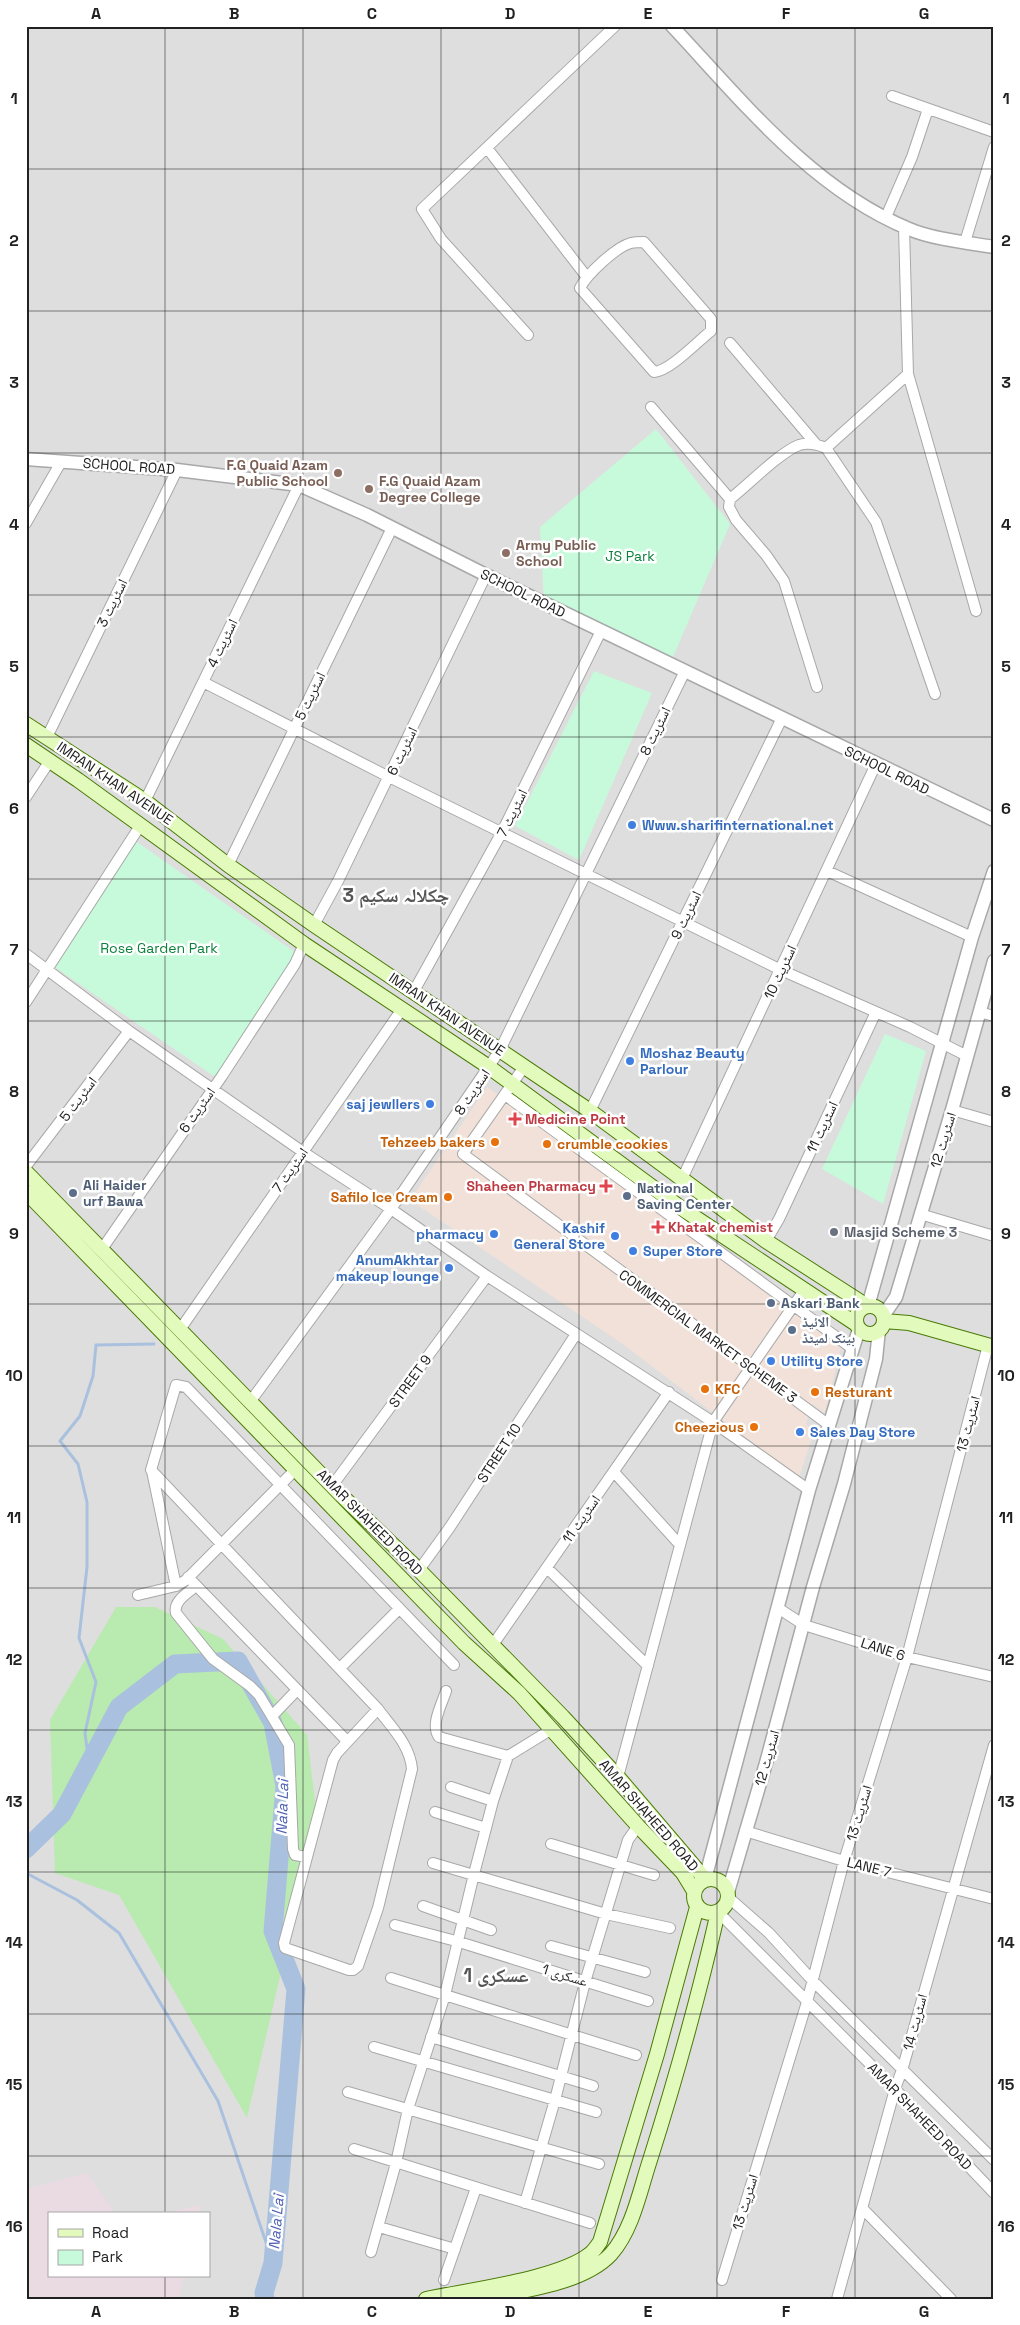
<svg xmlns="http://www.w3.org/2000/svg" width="1020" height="2325" font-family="'Space Grotesk','Noto Naskh Arabic',sans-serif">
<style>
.residential{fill:#dfdede;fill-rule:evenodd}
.commercial{fill:#f1e1d8}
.industrial{fill:#eadae2}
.grass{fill:#b9eaaf}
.park{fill:#c6fadb}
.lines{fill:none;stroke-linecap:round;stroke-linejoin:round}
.stream{stroke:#a9c1de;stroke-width:3}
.river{stroke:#a9c1de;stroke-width:19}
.minor-casing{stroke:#a8a8a8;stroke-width:12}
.tertiary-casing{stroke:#a8a8a8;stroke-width:15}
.secondary-casing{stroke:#497b05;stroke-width:16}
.minor{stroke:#fff;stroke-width:10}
.tertiary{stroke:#fff;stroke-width:12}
.secondary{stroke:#e3fabd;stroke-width:14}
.grid{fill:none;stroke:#212121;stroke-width:1;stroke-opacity:0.55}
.education-dot{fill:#8d6e63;stroke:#fff;stroke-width:2}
.shop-dot{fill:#3f7fe0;stroke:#fff;stroke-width:2}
.health-dot{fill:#e0444e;stroke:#fff;stroke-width:2}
.food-dot{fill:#e8710a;stroke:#fff;stroke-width:2}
.service-dot{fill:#5c6f8a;stroke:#fff;stroke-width:2}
.worship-dot{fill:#6b7280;stroke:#fff;stroke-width:2}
.labels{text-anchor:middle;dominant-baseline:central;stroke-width:5;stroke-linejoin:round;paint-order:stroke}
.education-label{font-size:14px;font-weight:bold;fill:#785e54;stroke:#fff;text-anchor:start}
.street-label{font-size:14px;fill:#212121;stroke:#fff}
.park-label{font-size:14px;fill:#0c823c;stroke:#fff}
.shop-label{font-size:14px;font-weight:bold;fill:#366cbe;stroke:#fff;text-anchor:start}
.health-label{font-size:14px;font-weight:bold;fill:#be3a42;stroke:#fff;text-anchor:start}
.food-label{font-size:14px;font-weight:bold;fill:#c56008;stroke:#fff;text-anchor:end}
.service-label{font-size:14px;font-weight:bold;fill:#4e5e75;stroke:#fff;text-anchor:start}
.worship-label{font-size:14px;font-weight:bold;fill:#5b616d;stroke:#fff;text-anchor:start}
.water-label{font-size:15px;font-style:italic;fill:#4c5fb2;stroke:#fff}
.district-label{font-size:19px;font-weight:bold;fill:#545454;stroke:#fff}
.neatline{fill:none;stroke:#212121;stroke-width:2}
.grid-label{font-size:16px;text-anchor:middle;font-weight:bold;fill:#212121}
</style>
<rect width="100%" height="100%" fill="#f1f1e8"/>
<path class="residential" d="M26,26h968v2273h-968zM49,2214h160v62h-160z"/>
<path class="commercial" d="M487,1087l357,247 -19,79 -13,-9 -6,20 8,7 -15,47 -175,-133 -214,-145z"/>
<path class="industrial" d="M87,2173l29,41h-67v62h135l-6,23h-152v-110z
M201,2204l-2,10h-33z"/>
<path class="grass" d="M116,1607h39l68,32 84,96 10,83 -70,300 -128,-223 -64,-22 -5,-153z"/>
<path class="park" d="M656,429l74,95 -60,140 -126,-61 -4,-76z
M594,671l58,22 -73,167 -64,-34z
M134,840l168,117 -84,122 -165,-113z
M885,1034l41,17 -43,153 -61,-35z"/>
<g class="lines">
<path class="stream" d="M89,1764l-4,-31 11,-51 -17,-44 8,-71v-65l-9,-38 -18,-23 20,-25 13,-40 3,-31 58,-1
M26,1873l51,27 42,33 99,168 55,162"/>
<path class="river" d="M26,1849l36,-35 57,-107 56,-43 63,-3 35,62 12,63 -12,145 23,58 -23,274 -9,30 1,6"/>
<g class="minor-casing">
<path id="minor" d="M892,96l102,36
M487,148l99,128
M886,217l26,-60 16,-48
M904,227l4,147 68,237
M644,242l67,77v12c-13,10 -41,40 -57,41l-74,-84c7,-14 36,-41 51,-45 4,-1 9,-1 13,-1z
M965,242l29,-95
M528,335l-87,-96 -19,-30 193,-183
M730,343l85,100
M651,407l79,92
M826,448l82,-74
M26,523l35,-61
M203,682l186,95 392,193 129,57 57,29
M817,687l-33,-106 -18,-26 -30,-35 -7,-13 1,-8c18,-14 49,-46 69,-54 10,-3 18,-1 27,3l50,74 59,172
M47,737l130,-267
M26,797l23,-35
M145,801l154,-316
M228,865l164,-337
M827,871l145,66
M314,925l24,-44 148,-306
M26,954l103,77 174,121 88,57 96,67 226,146 96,68
M414,991l88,-159 99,-201
M26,1002l114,-176
M979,1012l15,4
M524,1067l-61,87 366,271
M505,1095l348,254
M952,1110l42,12
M590,1111l192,-393
M26,1166l103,-135
M682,1179l194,-415
M920,1214l74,22
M766,1241l13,-22 97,-207
M102,1249l120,-173 73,-112 9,-20
M179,1331l223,-322
M250,1402l141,-193 109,-159 185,-379
M152,1471l24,115
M614,1472l66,73
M332,1486l155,-210
M547,1568l101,98
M419,1570l31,-43 126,-193
M188,1577l159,164
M196,1586c-8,7 -23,15 -20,27l37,46 37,27 9,9 30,50 4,104 2,6 12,2
M138,1595l38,-9 10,-6 110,-111
M778,1608l26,17 103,32 87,20
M492,1646l177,-254
M340,1668l59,-59
M446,1691c-4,13 -16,34 -7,46l69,19
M378,1709l-41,44 -4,7 -49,183 1,5 64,22h4l5,-4 20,-58 34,-139c-2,-24 -20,-41 -34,-60l-227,-239 25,-85 10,2 268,278
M272,1716l25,-26
M618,1777l95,-355 92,-133
M451,1787l42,14
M435,1812l51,16
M745,1831l99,30 150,38
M551,1844l103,31
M433,1863l173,51 64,14
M728,1897l41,36 43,47 182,180
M423,1906l68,24
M718,1912l177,177 99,104
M395,1925l61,16 192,60
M551,1946l94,26
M391,1978l245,77
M431,2037l162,49
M374,2047l222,65
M348,2092l251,72
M354,2149l236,74
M525,2203l30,-103 30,-118 43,-142 10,-14
M862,2208l89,91
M379,2227l76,22
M371,2252l25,-89 12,-54 37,-114 29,-121 19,-73 15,-45 44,-27
M444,2280l32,-92
M722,2280l85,-278 37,-141 63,-204 81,-312
M837,2299l58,-210 8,-22 91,-322"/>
</g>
<g class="tertiary-casing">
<path id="tertiary" d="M672,26c70,75 140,163 237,203 23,10 60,14 85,18
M26,459l151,11 122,15 68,30 119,60 508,245
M868,1306l104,-369 22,-66
M883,1316l13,-19 56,-187 42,-149
M705,1879l104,-389 50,-161
M728,1892l38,-129 47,-176 31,-103 32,-125 3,-29"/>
</g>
<g class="secondary-casing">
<path id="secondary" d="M26,724l119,77 83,64 86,60 276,186 176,130 101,65
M26,745l52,35 226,164 185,123 192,141 175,116
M26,1172l315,323 78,75 144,147 55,60 87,102
M26,1192l438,451 55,50 119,133 45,47 11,18
M856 1320a14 14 0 1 1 28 0a14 14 0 1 1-28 0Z
M884,1321l25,2 85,24
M694 1896a17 17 0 1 1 34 0a17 17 0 1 1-34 0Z
M426,2299c42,-9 133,-20 164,-45 4,-3 7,-8 10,-12l57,-188 40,-147
M484,2299c39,-9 99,-15 127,-45 22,-25 29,-64 39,-94 26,-82 49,-165 68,-248"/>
</g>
<use href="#minor" class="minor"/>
<use href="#tertiary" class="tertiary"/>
<use href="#secondary" class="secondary"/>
</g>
<path class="grid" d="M165,26v2188M303,26v2273M441,26v2273M579,26v2273M717,26v2273M855,26v2273M26,169h968M26,311h968M26,453h968M26,595h968M26,737h968M26,879h968M26,1021h968M26,1162h968M26,1304h968M26,1446h968M26,1588h968M26,1730h968M26,1872h968M26,2014h968M26,2156h968M165,2276v23"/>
<g class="education-dot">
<circle cx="338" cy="473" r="5"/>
<circle cx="369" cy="489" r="5"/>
<circle cx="506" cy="553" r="5"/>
</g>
<g class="shop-dot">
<circle cx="632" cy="825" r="5"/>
<circle cx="630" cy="1061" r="5"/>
<circle cx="430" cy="1104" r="5"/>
<circle cx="494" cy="1234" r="5"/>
<circle cx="615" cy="1236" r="5"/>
<circle cx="633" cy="1251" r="5"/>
<circle cx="449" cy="1268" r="5"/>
<circle cx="771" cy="1361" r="5"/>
<circle cx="800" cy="1432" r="5"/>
</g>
<g class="health-dot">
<path d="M512.5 1111.5h5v5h5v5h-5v5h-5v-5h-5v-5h5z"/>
<path d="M603.5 1178.5h5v5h5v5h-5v5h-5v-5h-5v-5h5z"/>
<path d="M655.5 1219.5h5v5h5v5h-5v5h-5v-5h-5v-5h5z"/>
</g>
<g class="food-dot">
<circle cx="495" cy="1142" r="5"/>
<circle cx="547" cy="1144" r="5"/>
<circle cx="448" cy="1197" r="5"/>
<circle cx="705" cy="1389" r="5"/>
<circle cx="815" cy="1392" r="5"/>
<circle cx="754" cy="1427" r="5"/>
</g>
<g class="service-dot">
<circle cx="73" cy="1193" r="5"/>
<circle cx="627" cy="1196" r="5"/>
<circle cx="771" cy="1303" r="5"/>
<circle cx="792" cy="1330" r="5"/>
</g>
<circle class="worship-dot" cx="834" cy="1232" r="5"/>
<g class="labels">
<g class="education-label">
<text x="328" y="465" text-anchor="end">F.G Quaid Azam<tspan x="328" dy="16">Public School</tspan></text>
<text x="379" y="481">F.G Quaid Azam<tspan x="379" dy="16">Degree College</tspan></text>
<text x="516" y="545">Army Public<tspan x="516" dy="16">School</tspan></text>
</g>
<g class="street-label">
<text transform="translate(129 466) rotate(4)">SCHOOL ROAD</text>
<text transform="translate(523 593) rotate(26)">SCHOOL ROAD</text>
<text transform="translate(112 603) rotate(-64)">اسٹریٹ 3</text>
<text transform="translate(222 643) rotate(-64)">اسٹریٹ 4</text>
<text transform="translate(310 696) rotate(-64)">اسٹریٹ 5</text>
<text transform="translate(655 731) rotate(-64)">اسٹریٹ 8</text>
<text transform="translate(402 751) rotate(-64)">اسٹریٹ 6</text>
<text transform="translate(887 770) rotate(26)">SCHOOL ROAD</text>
<text transform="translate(115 783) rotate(34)">IMRAN KHAN AVENUE</text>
<text transform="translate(512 813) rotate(-64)">اسٹریٹ 7</text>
<text transform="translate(686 915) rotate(-64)">اسٹریٹ 9</text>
<text transform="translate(780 972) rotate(-65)">اسٹریٹ 10</text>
<text transform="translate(447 1014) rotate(34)">IMRAN KHAN AVENUE</text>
<text transform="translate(472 1092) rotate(-56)">اسٹریٹ 8</text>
<text transform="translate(78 1099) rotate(-53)">اسٹریٹ 5</text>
<text transform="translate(197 1110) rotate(-55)">اسٹریٹ 6</text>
<text transform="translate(822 1127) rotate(-65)">اسٹریٹ 11</text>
<text transform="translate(943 1140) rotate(-73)">اسٹریٹ 12</text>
<text transform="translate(290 1170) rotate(-55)">اسٹریٹ 7</text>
<text transform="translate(708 1336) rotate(36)">COMMERCIAL MARKET SCHEME 3</text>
<text transform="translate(410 1381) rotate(-54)">STREET 9</text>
<text transform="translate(968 1424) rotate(-75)">اسٹریٹ 13</text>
<text transform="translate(499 1453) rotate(-57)">STREET 10</text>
<text transform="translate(581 1519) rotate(-55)">اسٹریٹ 11</text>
<text transform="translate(370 1522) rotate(45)">AMAR SHAHEED ROAD</text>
<text transform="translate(883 1649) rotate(18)">LANE 6</text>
<text transform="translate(767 1758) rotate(-74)">اسٹریٹ 12</text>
<text transform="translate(859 1813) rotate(-73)">اسٹریٹ 13</text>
<text transform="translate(649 1815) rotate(49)">AMAR SHAHEED ROAD</text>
<text transform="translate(869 1867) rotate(14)">LANE 7</text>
<text transform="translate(565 1975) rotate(17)">عسکری 1</text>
<text transform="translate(915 2022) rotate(-75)">اسٹریٹ 14</text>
<text transform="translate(920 2116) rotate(46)">AMAR SHAHEED ROAD</text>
<text transform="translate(745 2202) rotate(-73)">اسٹریٹ 13</text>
</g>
<g class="park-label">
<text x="630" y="556">JS Park</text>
<text x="159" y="948">Rose Garden Park</text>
</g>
<g class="shop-label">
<text x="642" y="825">Www.sharifinternational.net</text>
<text x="640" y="1053">Moshaz Beauty<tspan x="640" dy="16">Parlour</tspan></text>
<text x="420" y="1104" text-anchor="end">saj jewllers</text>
<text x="605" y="1228" text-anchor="end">Kashif<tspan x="605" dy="16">General Store</tspan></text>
<text x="484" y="1234" text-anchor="end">pharmacy</text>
<text x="643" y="1251">Super Store</text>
<text x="439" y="1260" text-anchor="end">AnumAkhtar<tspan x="439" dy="16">makeup lounge</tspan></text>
<text x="781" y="1361">Utility Store</text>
<text x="810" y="1432">Sales Day Store</text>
</g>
<g class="health-label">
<text x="525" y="1119">Medicine Point</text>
<text x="596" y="1186" text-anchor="end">Shaheen Pharmacy</text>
<text x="668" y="1227">Khatak chemist</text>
</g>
<g class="food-label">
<text x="485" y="1142">Tehzeeb bakers</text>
<text x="557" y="1144" text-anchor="start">crumble cookies</text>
<text x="438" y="1197">Safilo Ice Cream</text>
<text x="715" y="1389" text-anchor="start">KFC</text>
<text x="825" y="1392" text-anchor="start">Resturant</text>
<text x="744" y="1427">Cheezious</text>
</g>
<g class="service-label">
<text x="83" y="1185">Ali Haider<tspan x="83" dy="16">urf Bawa</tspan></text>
<text x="637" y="1188">National<tspan x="637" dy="16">Saving Center</tspan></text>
<text x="781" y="1303">Askari Bank</text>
<text x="802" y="1322">الائیڈ<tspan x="802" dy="16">بینک لمیٹڈ</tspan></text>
</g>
<g class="worship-label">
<text x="844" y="1232">Masjid Scheme 3</text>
</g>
<g class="water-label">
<text transform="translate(282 1807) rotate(-88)">Nala Lai</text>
<text transform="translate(276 2222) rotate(-85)">Nala Lai</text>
</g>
<g class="district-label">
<text x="396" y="895">چکلالہ سکیم 3</text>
<text x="496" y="1975">عسکری 1</text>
</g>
</g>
<rect width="1020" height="2325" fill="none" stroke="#ffffff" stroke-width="55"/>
<rect x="48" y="2212" width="162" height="65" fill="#ffffff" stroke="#a6a6a6"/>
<rect x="58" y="2229" width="25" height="8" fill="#e3fabd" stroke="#a6a6a6"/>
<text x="92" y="2238" font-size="15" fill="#212121">Road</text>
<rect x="58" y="2250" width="25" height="15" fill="#c6fadb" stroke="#a6a6a6"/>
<text x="92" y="2262" font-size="15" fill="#212121">Park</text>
<rect x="28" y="28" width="964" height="2270" class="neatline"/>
<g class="grid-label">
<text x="96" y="19">A</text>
<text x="234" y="19">B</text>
<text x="372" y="19">C</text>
<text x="510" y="19">D</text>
<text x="648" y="19">E</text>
<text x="786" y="19">F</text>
<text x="924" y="19">G</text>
<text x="14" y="104">1</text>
<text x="1006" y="104">1</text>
<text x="14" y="246">2</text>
<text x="1006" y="246">2</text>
<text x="14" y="388">3</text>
<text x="1006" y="388">3</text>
<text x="14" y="530">4</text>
<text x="1006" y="530">4</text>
<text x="14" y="672">5</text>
<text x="1006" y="672">5</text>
<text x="14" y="814">6</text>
<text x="1006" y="814">6</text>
<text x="14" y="955">7</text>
<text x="1006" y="955">7</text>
<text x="14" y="1097">8</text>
<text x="1006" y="1097">8</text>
<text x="14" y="1239">9</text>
<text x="1006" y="1239">9</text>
<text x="14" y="1381">10</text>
<text x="1006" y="1381">10</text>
<text x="14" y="1523">11</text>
<text x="1006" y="1523">11</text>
<text x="14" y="1665">12</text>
<text x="1006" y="1665">12</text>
<text x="14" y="1807">13</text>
<text x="1006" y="1807">13</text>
<text x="14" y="1948">14</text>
<text x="1006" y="1948">14</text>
<text x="14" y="2090">15</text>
<text x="1006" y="2090">15</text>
<text x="14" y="2232">16</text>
<text x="1006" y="2232">16</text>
<text x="96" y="2317">A</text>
<text x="234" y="2317">B</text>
<text x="372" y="2317">C</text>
<text x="510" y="2317">D</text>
<text x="648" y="2317">E</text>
<text x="786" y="2317">F</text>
<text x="924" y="2317">G</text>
</g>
</svg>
